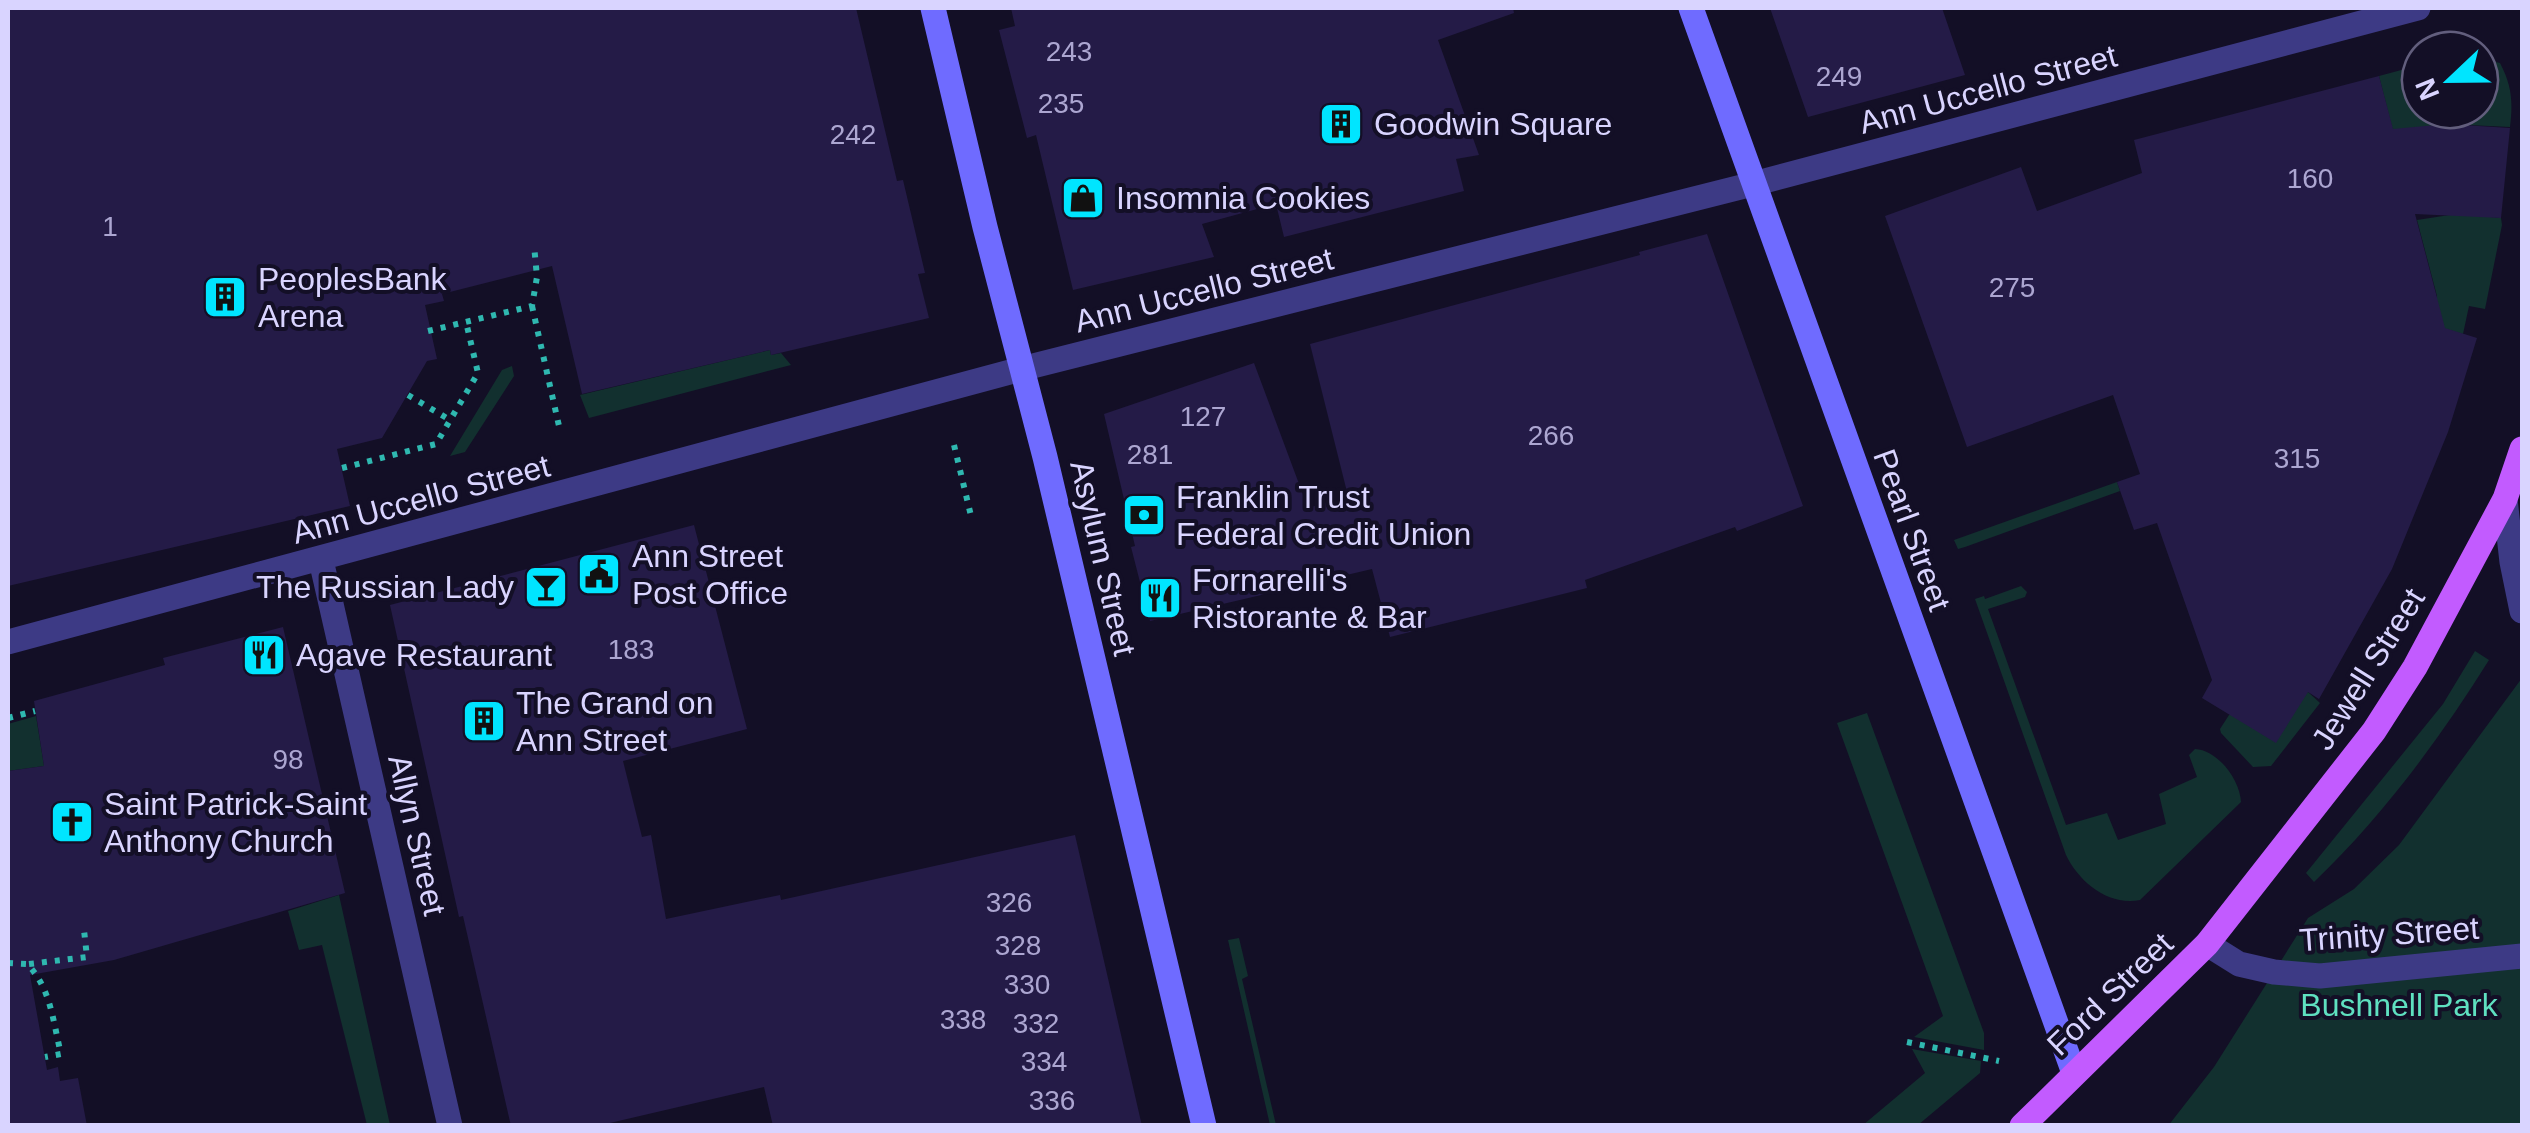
<svg xmlns="http://www.w3.org/2000/svg" width="2530" height="1133" font-family="Arial,sans-serif">
<style>
.green{fill:#12302f}
.building{fill:#241b47}
.lines{fill:none;stroke-linecap:round;stroke-linejoin:round}
.path{stroke:#2fb8b0;stroke-width:6;stroke-dasharray:5 8;stroke-linecap:butt}
.pedestrian{stroke:#3d3a85;stroke-width:25}
.tertiary{stroke:#3d3a85;stroke-width:25}
.secondary{stroke:#6f6bff;stroke-width:25}
.primary{stroke:#c25bff;stroke-width:25}
.labels{text-anchor:middle;dominant-baseline:central;stroke-width:8;stroke-linejoin:round;paint-order:stroke}
.number-label{font-size:28px;fill:#aca6d1}
.street-label{font-size:32px;fill:#d9d4ff;stroke:#130f26}
.poi-label{font-size:32px;fill:#d9d4ff;stroke:#130f26;text-anchor:start}
.park-label{font-size:32px;fill:#5fe0c0;stroke:#130f26}
</style>
<rect width="100%" height="100%" fill="#130f26"/>
<path class="green" d="M2480,58l20,5c12,23 13,39 10,64l-63,-3 -54,7 -14,-55 41,-11v45h60z
M2456,214l45,4 1,7 -17,84 -16,-3 -6,28 -40,-12 14,-26 -20,-76z
M770,350l1,5 10,-2 10,12 -202,53 -9,-23z
M512,366l2,10 -49,76 -15,4 52,-86z
M2117,482l3,9 -155,56 -7,2 -4,-9z
M2021,586l6,6 -2,5 -37,12 78,216 41,-12 11,27 48,-16 -7,-30 38,-17 -8,-22 6,-6c23,1 45,31 46,53l-101,98c-32,6 -61,-18 -74,-45l-91,-256 9,-3 1,3z
M2475,651l14,9c-50,80 -107,157 -175,222l-8,-9 137,-169z
M2522,678v447l-354,1 46,-59 94,-149 46,-29 45,-44z
M2308,692l12,11 -49,63 -18,1 -32,-34 -1,-4 9,-14z
M1867,713l117,320v17l-70,-13 29,-21 -106,-293z
M36,716l8,50 -36,5v-47z
M339,895l51,230h-23l-45,-180 -23,5 -11,-39z
M1239,938l9,38 -6,3 34,146h-6l-42,-185z
M1912,1049l69,12 -1,12 -62,52h-55l62,-52z"/>
<path class="building" d="M8,8h848l41,173 6,-1 22,93 -7,1 11,44 -158,37 -1,-5 -188,44 -30,-128 -110,28 2,7 -19,4 12,54 -10,2 -45,77 -45,11 13,57 -342,80z
M1011,8h502l1,5 -76,27 41,115 -23,4 8,32 -180,46 -8,-33 -74,20 12,33 -141,33 -37,-155 -9,3 -28,-108 16,-4z
M1770,8h172l23,67 -157,42z
M2379,76l14,53 54,-5 63,4 -9,90 -86,-4 30,114 32,10 -29,94 -56,137 -73,130 -11,-7 -32,51 -74,-45 10,-18 -55,-157 -23,7 -17,-48 23,-8 -27,-79 -146,52 -82,-231 136,-49 16,44 105,-38 -8,-33z
M1707,234l96,272 -66,25 -2,-4 -150,53 2,8 -197,49 -18,-68 -222,52 -19,-74 4,-1 -31,-132 150,-51 54,145 40,-12 -38,-152 330,-89 -1,-3z
M694,525l53,204 -124,32 19,76 9,-2 15,84 114,-24 1,5 294,-65 67,291h-369l-9,-39 -167,39h-86l-48,-210 -4,1 -69,-312z
M283,627l62,266 -231,67 -84,15 17,95 11,-3 2,14 18,-3 9,48h-79v-355l36,-5 -10,-65 131,-36 -2,-7z"/>
<g class="lines">
<path class="path" d="M532,306l27,120
M428,331l104,-25 5,-29 -3,-32
M408,395l42,25
M954,445l18,75
M342,468l94,-24 42,-71 -12,-51
M8,718l27,-7
M8,963l19,1c24,24 26,58 34,90l-16,3
M29,964l58,-7 -3,-27
M1907,1042l92,19"/>
<path class="pedestrian" d="M2505,499l7,63 10,49
M2207,944l32,20 35,8 46,4 202,-20"/>
<path class="tertiary" d="M321,560l129,566
M8,642l1013,-273 732,-185 665,-176"/>
<path class="secondary" d="M933,8l52,219 60,230 159,669
M1691,8l383,1065"/>
<path class="primary" d="M2022,1126l185,-182 167,-213 41,-64 90,-168 17,-50"/>
</g>
<defs>
<g id="building-square" transform="scale(2.25)"><rect x="-9" y="-9" width="18" height="18" rx="4" fill="#00e5ff" stroke="#130f26"/><path d="M-4-6H4V6H1V3H-1V6H-4ZM-2.5-4.3h1.7v1.8h-1.7ZM.8-4.3h1.7v1.8H.8ZM-2.5-1h1.7V.8h-1.7ZM.8-1h1.7V.8H.8Z" fill="#111"/></g>
<g id="shop-square" transform="scale(2.25)"><rect x="-9" y="-9" width="18" height="18" rx="4" fill="#00e5ff" stroke="#130f26"/><path d="M-5-2.5h2.3a2.7 3.5 0 0 1 5.4 0H5L5.5 6h-11ZM-1.5-2.5h3a1.5 2.3 0 0 0-3 0Z" fill="#111"/></g>
<g id="bank-square" transform="scale(2.25)"><rect x="-9" y="-9" width="18" height="18" rx="4" fill="#00e5ff" stroke="#130f26"/><path d="M-6-4H6V4H-6ZM0-2.3a2.3 2.3 0 1 0 0 4.6a2.3 2.3 0 1 0 0-4.6Z" fill="#111"/></g>
<g id="civic-square" transform="scale(2.25)"><rect x="-9" y="-9" width="18" height="18" rx="4" fill="#00e5ff" stroke="#130f26"/><path d="M-.6-6.5H3V-4.5H.6V-3L4-1V1h2V6H-6V1h2V-1L-.6-3ZM-1.2 2.5V6h2.4V2.5Z" fill="#111"/></g>
<g id="bar-square" transform="scale(2.25)"><rect x="-9" y="-9" width="18" height="18" rx="4" fill="#00e5ff" stroke="#130f26"/><path d="M-6-5H6L.8 .8V4.5H3.5V6h-7V4.5H-.8V.8Z" fill="#111"/></g>
<g id="restaurant-square" transform="scale(2.25)"><rect x="-9" y="-9" width="18" height="18" rx="4" fill="#00e5ff" stroke="#130f26"/><path d="M-5-6h1v4h1v-4h1v4h1v-4h1v5L-1.5 .5V6h-2V.5L-5-1ZM5-6V6H3V1.5H1.5Q1.5-4 5-6Z" fill="#111"/></g>
<g id="church-square" transform="scale(2.25)"><rect x="-9" y="-9" width="18" height="18" rx="4" fill="#00e5ff" stroke="#130f26"/><path d="M-1.2-6h2.4v3.5h3.3v2.4h-3.3V6h-2.4V-.1h-3.3v-2.4h3.3Z" fill="#111"/></g>
</defs>
<g fill-rule="evenodd">
<use href="#building-square" x="1341" y="124"/>
<use href="#shop-square" x="1083" y="198"/>
<use href="#building-square" x="225" y="297"/>
<use href="#bank-square" x="1144" y="515"/>
<use href="#civic-square" x="599" y="574"/>
<use href="#bar-square" x="546" y="587"/>
<use href="#restaurant-square" x="1160" y="598"/>
<use href="#restaurant-square" x="264" y="655"/>
<use href="#building-square" x="484" y="721"/>
<use href="#church-square" x="72" y="822"/>
</g>
<g class="labels">
<g class="number-label">
<text x="1069" y="51">243</text>
<text x="1839" y="76">249</text>
<text x="1061" y="103">235</text>
<text x="853" y="134">242</text>
<text x="2310" y="178">160</text>
<text x="110" y="226">1</text>
<text x="2012" y="287">275</text>
<text x="1203" y="416">127</text>
<text x="1551" y="435">266</text>
<text x="1150" y="454">281</text>
<text x="2297" y="458">315</text>
<text x="631" y="649">183</text>
<text x="288" y="759">98</text>
<text x="1009" y="902">326</text>
<text x="1018" y="945">328</text>
<text x="1027" y="984">330</text>
<text x="963" y="1019">338</text>
<text x="1036" y="1023">332</text>
<text x="1044" y="1061">334</text>
<text x="1052" y="1100">336</text>
</g>
<g class="street-label">
<text transform="translate(1988 89) rotate(-15)">Ann Uccello Street</text>
<text transform="translate(1204 290) rotate(-14)">Ann Uccello Street</text>
<text transform="translate(421 499) rotate(-15)">Ann Uccello Street</text>
<text transform="translate(1912 530) rotate(70)">Pearl Street</text>
<text transform="translate(1103 558) rotate(77)">Asylum Street</text>
<text transform="translate(2368 669) rotate(-58)">Jewell Street</text>
<text transform="translate(417 835) rotate(77)">Allyn Street</text>
<text transform="translate(2389 934) rotate(-4)">Trinity Street</text>
<text transform="translate(2110 994) rotate(-44)">Ford Street</text>
</g>
<g class="poi-label">
<text x="1374" y="124">Goodwin Square</text>
<text x="1116" y="198">Insomnia Cookies</text>
<text x="258" y="279">PeoplesBank<tspan x="258" dy="37">Arena</tspan></text>
<text x="1176" y="497">Franklin Trust<tspan x="1176" dy="37">Federal Credit Union</tspan></text>
<text x="632" y="556">Ann Street<tspan x="632" dy="37">Post Office</tspan></text>
<text x="1192" y="580">Fornarelli's<tspan x="1192" dy="37">Ristorante &amp; Bar</tspan></text>
<text x="514" y="587" text-anchor="end">The Russian Lady</text>
<text x="296" y="655">Agave Restaurant</text>
<text x="516" y="703">The Grand on<tspan x="516" dy="37">Ann Street</tspan></text>
<text x="104" y="804">Saint Patrick-Saint<tspan x="104" dy="37">Anthony Church</tspan></text>
</g>
<g class="park-label">
<text x="2399" y="1005">Bushnell Park</text>
</g>
</g>
<rect width="2530" height="1133" fill="none" stroke="#d9d4ff" stroke-width="20"/>
<g transform="translate(2450 80) rotate(248)"><circle r="48" fill="#130f26" stroke="#625e7d" stroke-width="2.5"/>
<path d="M0-8L18 38L0 25L-18 38Z" fill="#00e5ff"/>
<text y="-15" font-size="28" font-weight="bold" text-anchor="middle" fill="#d9d4ff">N</text>
</g>
</svg>
